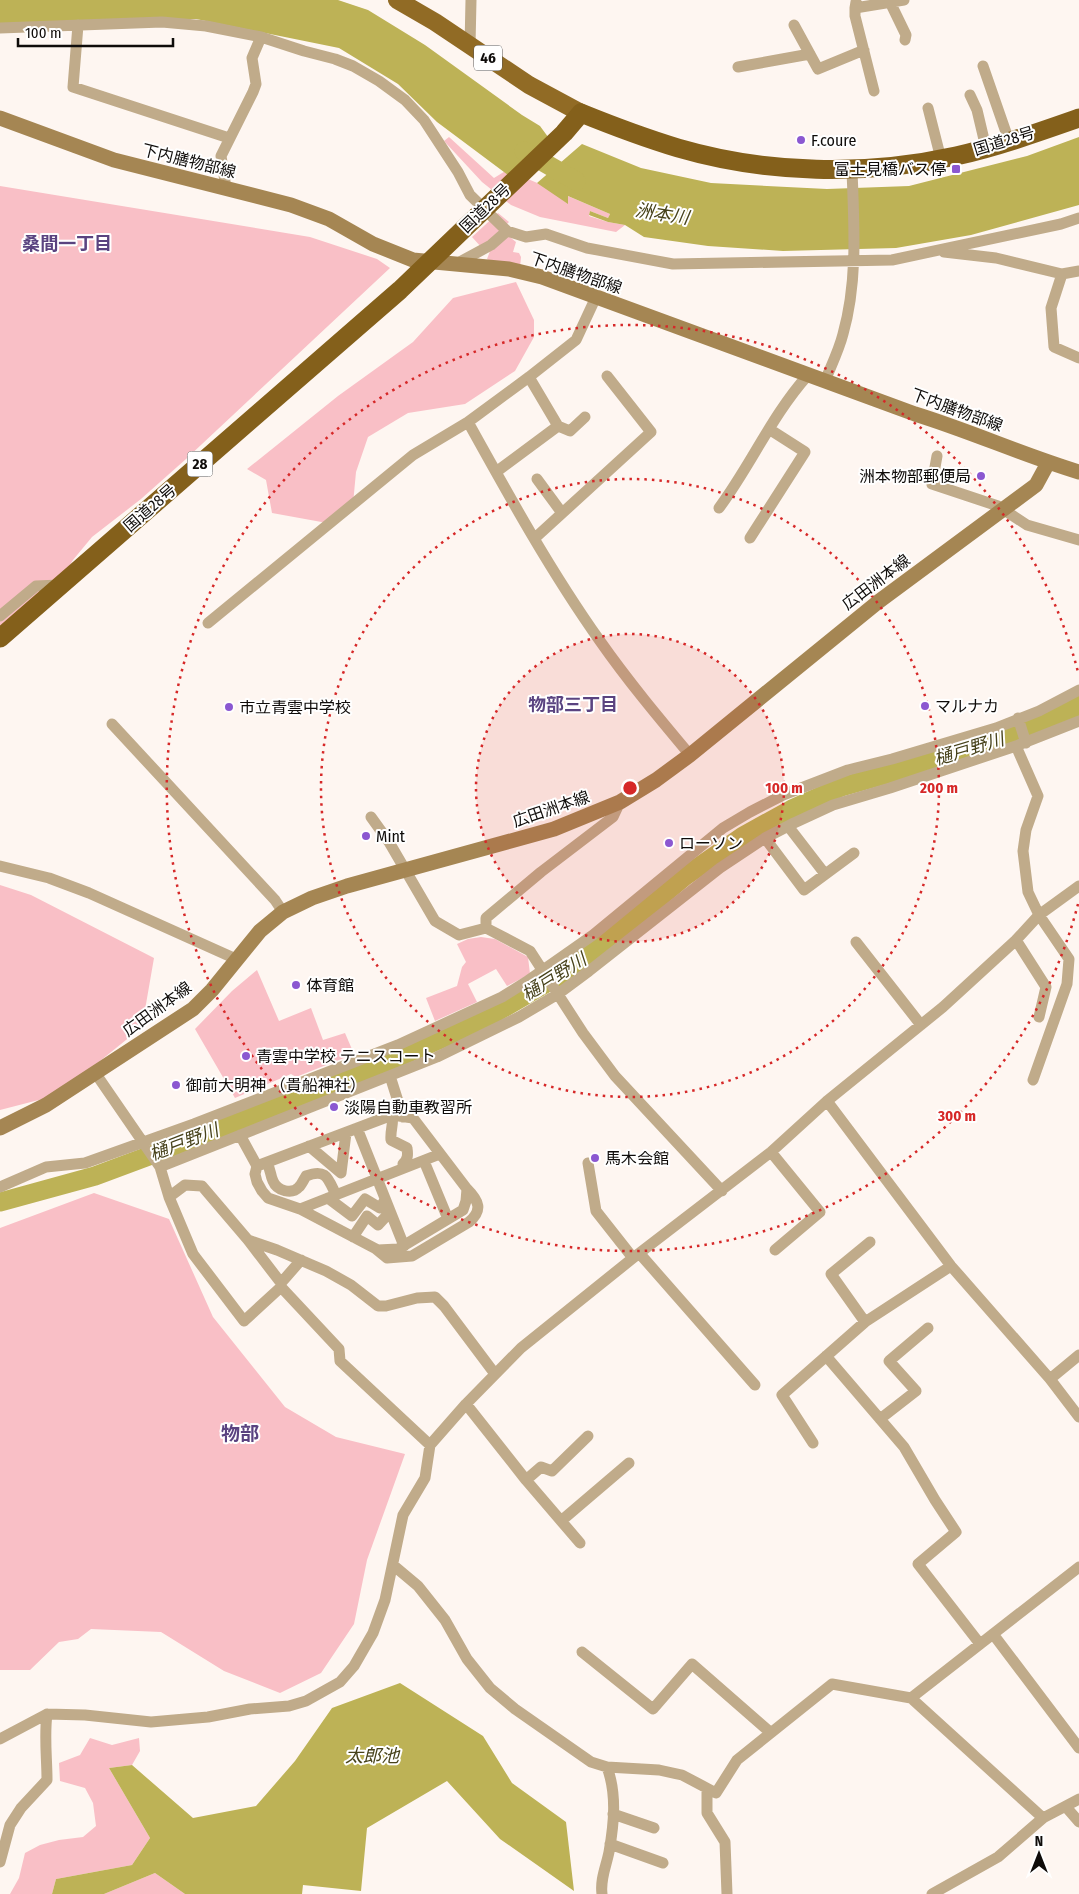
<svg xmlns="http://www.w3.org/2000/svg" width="1079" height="1894" font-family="'Fira Sans Condensed','Noto Sans JP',sans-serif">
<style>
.green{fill:#f9bfc6}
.water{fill:#bdb256}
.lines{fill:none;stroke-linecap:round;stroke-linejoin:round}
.river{stroke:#bdb256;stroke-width:19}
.minor{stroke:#c0ab8a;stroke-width:11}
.secondary{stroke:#a58653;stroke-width:15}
.primary{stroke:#916b25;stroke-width:18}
.trunk{stroke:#84601b;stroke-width:19}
.ring{fill:none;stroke:#d62828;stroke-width:2.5;stroke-dasharray:2.5 5}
.poi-dot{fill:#8b58d1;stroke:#fff;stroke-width:2}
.labels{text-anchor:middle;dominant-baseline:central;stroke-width:4;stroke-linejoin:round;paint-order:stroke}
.shield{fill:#fff;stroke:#575554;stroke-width:1}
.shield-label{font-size:15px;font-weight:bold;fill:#0f0c0a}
.poi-label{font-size:16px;fill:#0f0c0a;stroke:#fff;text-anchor:start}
.street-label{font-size:16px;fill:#0f0c0a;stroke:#fff}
.water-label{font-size:18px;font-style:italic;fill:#47421b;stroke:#fff}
.neighbourhood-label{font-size:18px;font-weight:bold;fill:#5a4380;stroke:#fff}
.quarter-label{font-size:19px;font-weight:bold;fill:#5a4380;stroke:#fff}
.centre{fill:#d62828;stroke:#fff;stroke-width:2.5}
.ring-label{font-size:15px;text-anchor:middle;font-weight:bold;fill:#d62828;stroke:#fff;stroke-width:4;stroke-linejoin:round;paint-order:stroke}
</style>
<rect width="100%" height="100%" fill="#fef6f1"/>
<path class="green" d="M449,137l45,41 13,-8 103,44 -2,4 -18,-7 -1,5 19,6 17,3 -9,7 -76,-15 -29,-12 -29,-23 -38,-41z
M0,186l310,51 67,22 13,9 -204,191 -45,40 -49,38 -19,23 -12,19 -61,50z
M498,213l11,9 -27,26 -10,-11z
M506,234l10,8 -3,10 6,1 2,4 -1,11 -25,-4 -8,-5 3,-8z
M516,282l18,38v17l-19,34 -50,33 -57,9 -40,24 -12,35 -3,32 -26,19 -55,-10 -6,-33 -19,-11 91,-73 75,-54 40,-44z
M0,885l31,10 123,63 -12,69 -84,68 -58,15z
M481,937l14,2 33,18 2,17 -23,12 -11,-17 -28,15 9,18 -42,19 -9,-23 31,-12 5,-19 4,-5 -9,-18 11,-5z
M257,970l22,51 32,-13 12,32 22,-7 9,21 -58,23 -5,-3 -56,24 -40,-69 37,-38z
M94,1193l75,26 44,98 72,90 51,30 69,17 -38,106 -13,64 -33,49 -41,20 -56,-22 -63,-39 -70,-3 -13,10 -19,3 -29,28h-30v-442z
M90,1738l22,7 27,-7 1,13 -8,14 -23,3 41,70 -18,27 -76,14 -4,15h-42l9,-16 6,-25 15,-8 19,-5 24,-3 13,-11 -3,-23 -8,-15 -25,-7 -1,-18 21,-8z
M155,1873l30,21h-81z"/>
<path class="water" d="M0,0h338l30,10 57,35 97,70 18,11 11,15 -39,37 -75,-56 -39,-38 -59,-36 -143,-29h-54l-142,6z
M1079,137v68l-108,30 -75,13 -113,3 -75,-5 -64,-9 -19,-12 -17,-3 -19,-7 1,-4 18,7 2,-4 -42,-18v8l-31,-21 45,-39 59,24 70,15 116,6 82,-3 118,-30z
M400,1683l83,53 29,47 54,39 8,69 -74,-52 -53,-58 -80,47 -6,63 -58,-6 -1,9h-117l-30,-21 -51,21h-52l4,-15 76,-14 18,-27 -41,-70 23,-3 61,53 63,-12 39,-45 37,-53z"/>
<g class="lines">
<path class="river" d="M524,151l52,30
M0,1202l95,-26 59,-22 224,-88 98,-42 93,-54 38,-28 77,-65 59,-41 49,-27 49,-22 138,-39 62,-23 38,-20"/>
<path class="minor" d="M856,2l-1,6 49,-8
M890,2l16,33 -1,5
M855,8v8l19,75
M78,25l-5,62 156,51
M794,25l24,44 46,-19
M0,28l162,-6 44,4 55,11 43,14 31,8 18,7 26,15 26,19 19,20 34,52 12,23 37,36 19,6 20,-3 41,14 86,16 219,-4 169,-36 18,-6
M470,46l1,-46
M983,66l26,75
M738,67l72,-13
M970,95l7,15 9,38
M928,108l13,51
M226,188l-5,-32 32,-64 3,-8 -4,-26 9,-21
M944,252l52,6 66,16 17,-3
M456,264l35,-19 16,-14
M1062,274l-11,34 3,39 25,11
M529,377l29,49
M825,381c6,-15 14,-31 18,-47 15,-53 11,-109 9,-164
M468,422c41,74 83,150 132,219 28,40 59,77 90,114
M937,456l-5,28 66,22 29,19 52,15
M496,472l62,-46 12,5 15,-14
M537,479l25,34
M719,508c32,-43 53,-93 89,-133
M535,538l116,-106 -44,-56
M750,538l55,-86 -36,-23
M0,616l36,-30 24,-1
M208,623l205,-168 55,-33 61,-45 47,-37 20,-43
M1018,718l8,25
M112,724l163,176 8,12
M1016,746l22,50 -12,34 -3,21 5,41 11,23 30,44 -2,25 -34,96
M371,817l18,25 46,79 24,14 27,-7 44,23 53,82 32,43 107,115
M788,826l37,48
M765,838l39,52 50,-37
M0,866l49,12 40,15 147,66
M486,928v-10l55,-46 72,-55 7,-15
M1016,940l30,47 -7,30
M856,942l65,83
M96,1074l64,93 9,30 24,57 51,67 37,-34
M390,1076l13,41
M827,1101l124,165 99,113 29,38
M392,1115c2,9 -2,15 -1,25l16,8c1,7 1,11 -4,16l1,4
M357,1128l47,118
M240,1135l17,31 -2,8 2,8 5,9 6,7 32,11 78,41 20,-1 65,-39 3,-9 1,-12 -54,-71 -21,-3 -135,51
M309,1146l32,27 5,-40
M771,1152l49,60 -45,38
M424,1161l24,58
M267,1163c4,7 3,12 6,18 4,10 19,14 26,6 3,-3 5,-8 7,-11 21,-8 22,3 30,19
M588,1163l8,48 37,47
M160,1167l277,-110 82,-40 39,-23 31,-23 131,-103 45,-30 29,-15 39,-18 57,-17 126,-42 63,-25
M0,1187l46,-20 39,-4 109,-39 204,-79 104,-48 24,-15 67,-47 130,-107 27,-16 33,-17 65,-25 44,-11 104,-31 43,-17 40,-21
M169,1197l16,-12 17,1 46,54 29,10 49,21 25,14 27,21h8l31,-8 18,-1 9,9 51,68
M328,1198l24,18 13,-17 15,9 5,-8
M300,1209l140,-55
M353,1237l14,-21 11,9 12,-13
M248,1240l33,43v4l58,62 1,12 90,84
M376,1249l11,9 25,-2 57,-34c14,-12 10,-21 -2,-33
M640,1254l115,131
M281,1283l20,-23
M865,1322l-34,-48 39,-32
M826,1356l78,91 31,53 21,32 -38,32 62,80
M1050,1379l29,-24
M466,1404l60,76 54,63
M880,1419l36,-28 -27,-30 39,-33
M813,1443l-31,-48 83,-73 86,-56
M526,1480l15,-13 11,4 36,-35
M561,1521l68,-58
M393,1565l25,21 27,34 22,39 23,29 25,21 76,53 16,5 52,3 23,5 34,18 21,-33 95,-76 79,14 168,-131
M993,1634l86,114
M582,1652l71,57 39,-45 79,69
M911,1698l132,120
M0,1739l47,-25 38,1 66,7 57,-5 42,-8 39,-3 17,-5 34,-19 14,-16 19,-33 12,-33 18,-85 22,-37 5,-33 36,-41 55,-56 112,-90 138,-106 56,-51 116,-94 73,-67 23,-25 40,-29
M707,1789v24l18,29 2,52
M1066,1807l13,15
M613,1814l41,14
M610,1844l53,19
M0,1862l10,-37 11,-17 26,-28c0,-22 -3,-44 0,-66
M602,1894c-2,-15 4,-27 7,-42 5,-28 8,-58 -2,-85
M932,1894l66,-37 45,-39 36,-19"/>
<path class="secondary" d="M0,118l114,42 177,45 38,14 44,25 40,16 96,9 33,8 373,137c55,17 108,41 164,58
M0,1128l46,-23 147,-96 19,-19 48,-59 23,-19 29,-14 35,-12 207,-57 66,-27 36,-22 34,-25 188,-153 158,-117 12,-22"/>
<path class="primary" d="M397,0l38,22 94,63 52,28"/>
<path class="trunk" d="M0,638l400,-348 164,-157 17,-20c32,13 64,25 97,35 89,26 187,28 278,8 41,-9 83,-24 123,-38"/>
</g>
<circle cx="630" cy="788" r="154" fill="#d62828" fill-opacity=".12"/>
<g class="ring">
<circle cx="630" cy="788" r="154"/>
<circle cx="630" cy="788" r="309"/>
<path d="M1078 904A463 463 0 1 1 1078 672"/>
</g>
<g class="poi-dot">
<circle cx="801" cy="140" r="5"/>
<rect x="951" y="164" width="10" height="10" rx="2.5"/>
<circle cx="981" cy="476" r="5"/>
<circle cx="925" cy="706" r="5"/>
<circle cx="229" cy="707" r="5"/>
<circle cx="366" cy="836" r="5"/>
<circle cx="669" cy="843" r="5"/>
<circle cx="296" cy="985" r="5"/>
<circle cx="246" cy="1056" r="5"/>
<circle cx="176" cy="1085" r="5"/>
<circle cx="334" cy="1107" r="5"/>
<circle cx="595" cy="1158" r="5"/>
</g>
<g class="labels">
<g class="shield">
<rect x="474" y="45.5" width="28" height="25" rx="4"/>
<rect x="187.5" y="451.5" width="25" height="25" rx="4"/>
</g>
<g class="shield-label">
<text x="488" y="58">46</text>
<text x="200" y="464">28</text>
</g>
<g class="poi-label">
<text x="811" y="140">F.coure</text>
<text x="946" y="169" text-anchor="end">富士見橋バス停</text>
<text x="971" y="476" text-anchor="end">洲本物部郵便局</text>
<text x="935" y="706">マルナカ</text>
<text x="239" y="707">市立青雲中学校</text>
<text x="376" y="836">Mint</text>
<text x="679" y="843">ローソン</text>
<text x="306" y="985">体育館</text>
<text x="256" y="1056">青雲中学校 テニスコート</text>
<text x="186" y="1085">御前大明神 （貴船神社）</text>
<text x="344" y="1107">淡陽自動車教習所</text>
<text x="605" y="1158">馬木会館</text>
</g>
<g class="street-label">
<text transform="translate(1004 141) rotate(-17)">国道28号</text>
<text transform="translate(189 161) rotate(14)">下内膳物部線</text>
<text transform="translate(485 208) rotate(-44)">国道28号</text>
<text transform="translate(576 273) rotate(19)">下内膳物部線</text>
<text transform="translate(957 410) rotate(20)">下内膳物部線</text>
<text transform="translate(150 508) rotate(-41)">国道28号</text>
<text transform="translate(876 582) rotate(-37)">広田洲本線</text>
<text transform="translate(551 809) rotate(-19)">広田洲本線</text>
<text transform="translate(157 1009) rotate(-36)">広田洲本線</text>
</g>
<g class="water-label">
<text transform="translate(662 214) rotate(9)">洲本川</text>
<text transform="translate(969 749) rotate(-17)">樋戸野川</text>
<text transform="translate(554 977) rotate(-32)">樋戸野川</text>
<text transform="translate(184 1142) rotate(-21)">樋戸野川</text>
<text x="372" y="1756">太郎池</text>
</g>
<g class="neighbourhood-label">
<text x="67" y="244">桑間一丁目</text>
<text x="573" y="705">物部三丁目</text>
</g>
<g class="quarter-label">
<text x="240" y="1433">物部</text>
</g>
</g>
<circle cx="630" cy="788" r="8" class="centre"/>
<g class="ring-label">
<text x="784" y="793">100 m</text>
<text x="939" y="793">200 m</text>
<text x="957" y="1121">300 m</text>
</g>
<g transform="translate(1039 1854)" stroke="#ffffff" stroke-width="4" paint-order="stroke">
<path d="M0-4L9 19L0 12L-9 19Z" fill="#0f0c0a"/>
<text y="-8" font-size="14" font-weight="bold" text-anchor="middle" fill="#0f0c0a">N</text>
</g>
<path d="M18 38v8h155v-8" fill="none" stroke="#0f0c0a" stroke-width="2.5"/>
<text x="25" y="38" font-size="15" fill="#0f0c0a" stroke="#ffffff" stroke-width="4" paint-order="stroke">100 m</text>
</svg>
